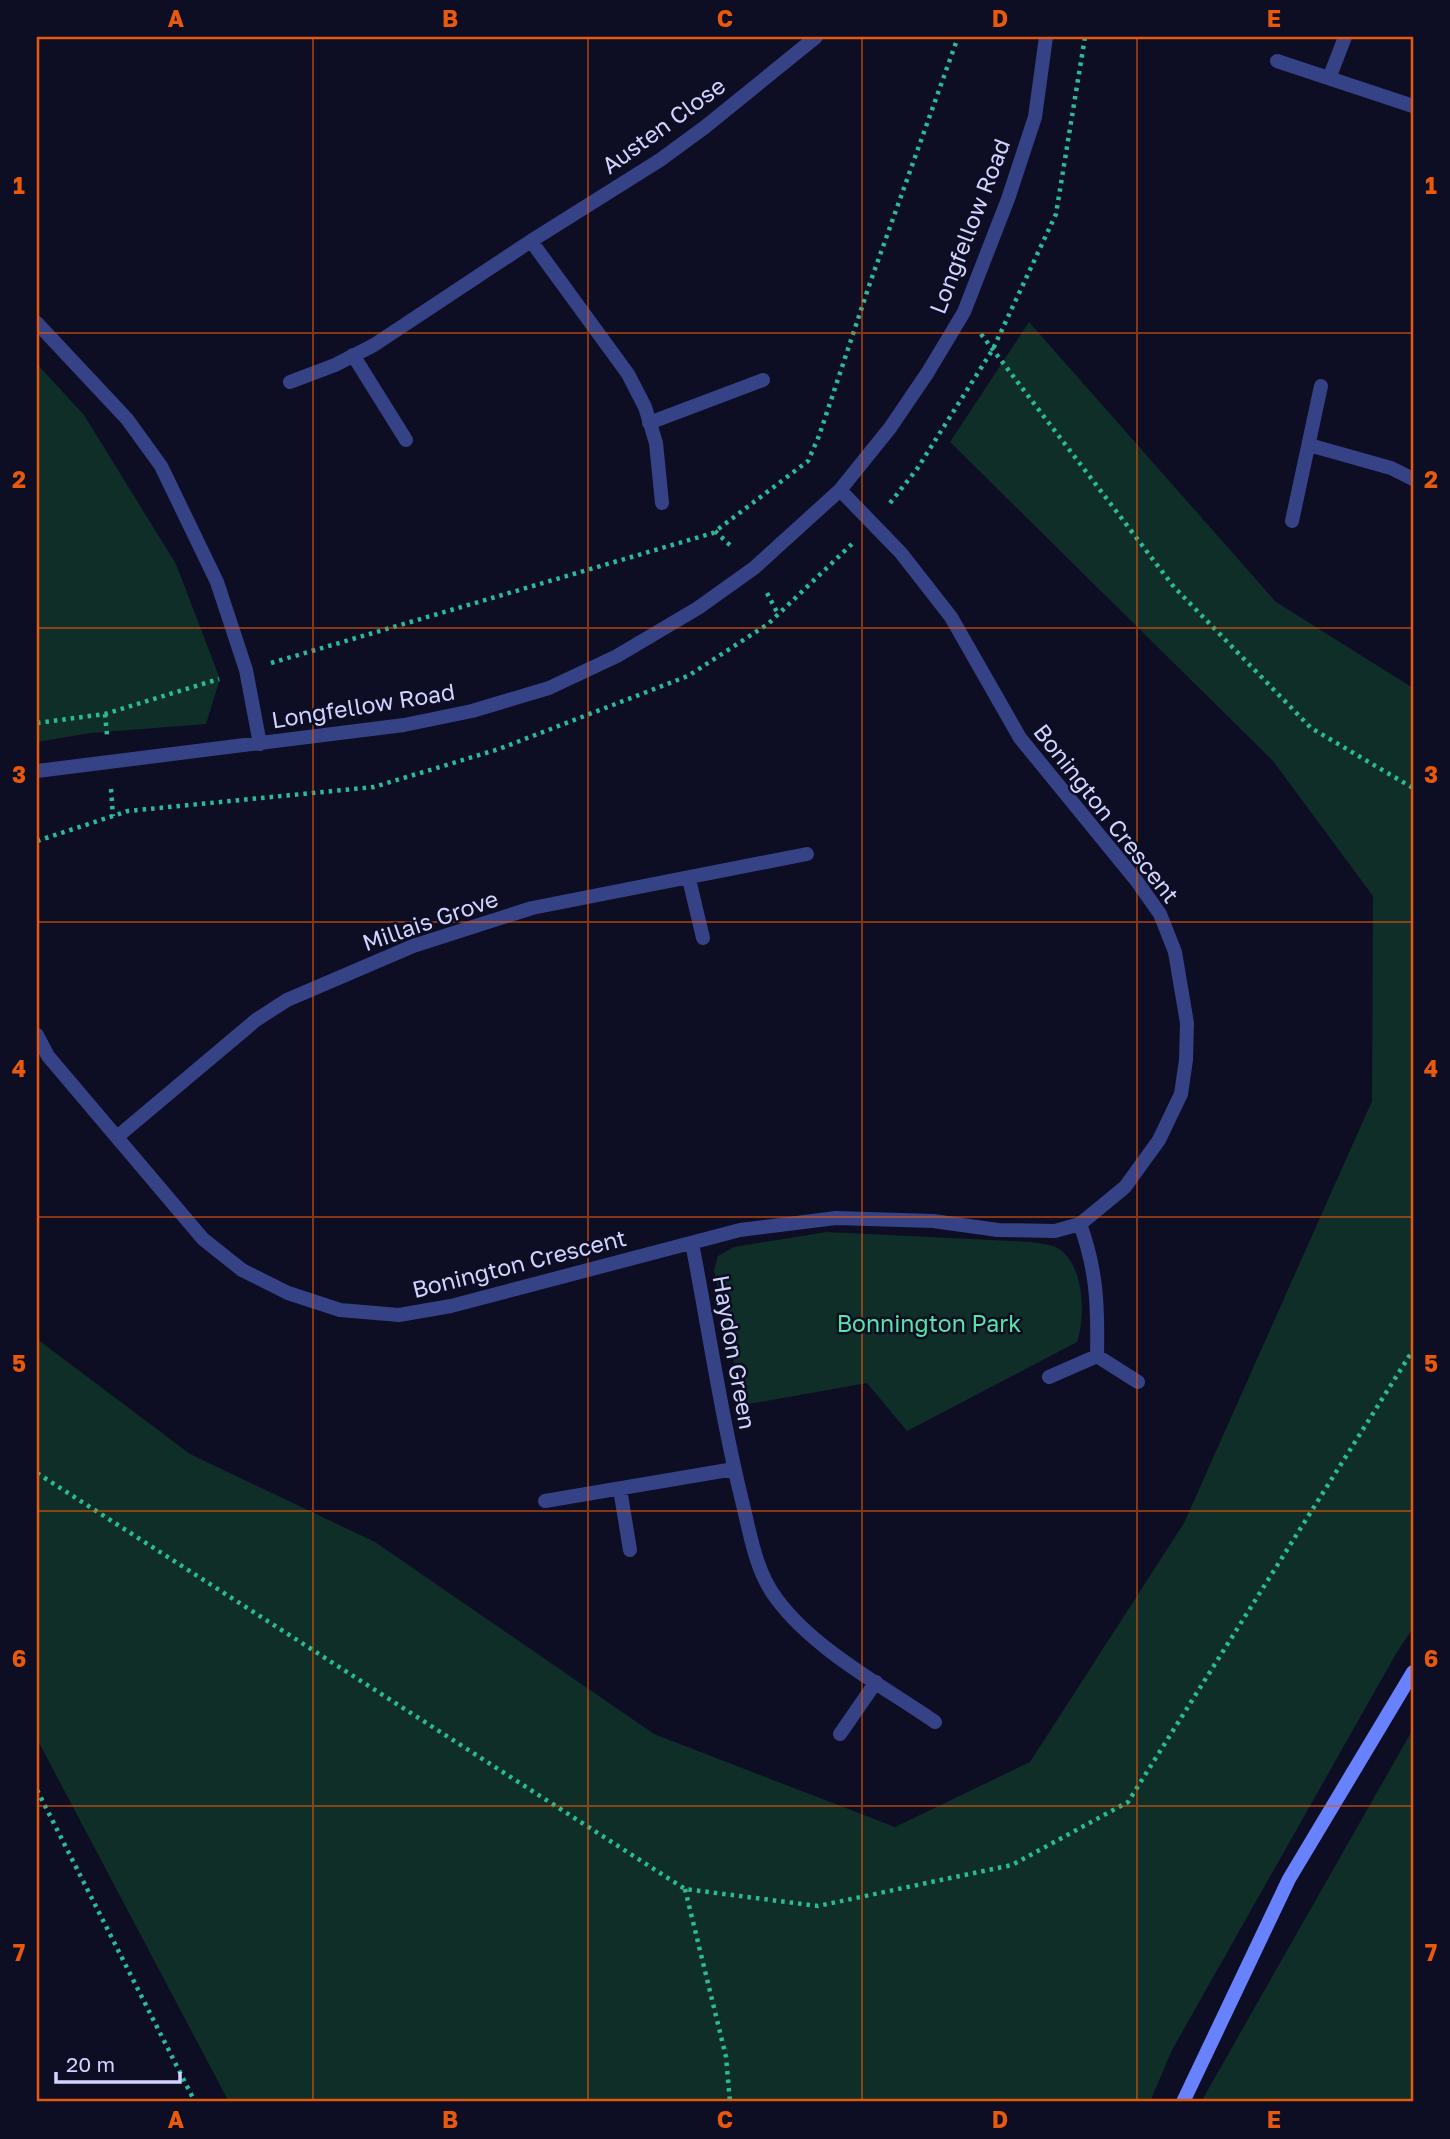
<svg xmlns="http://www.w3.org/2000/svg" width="1450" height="2139" font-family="'Golos Text',sans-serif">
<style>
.green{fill:#0f2e27}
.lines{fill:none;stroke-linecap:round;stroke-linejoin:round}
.path{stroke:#28bb96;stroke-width:4.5;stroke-dasharray:3.5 5;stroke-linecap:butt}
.street{stroke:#354286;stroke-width:14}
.secondary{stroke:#6781ff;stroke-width:14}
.grid{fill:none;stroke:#e8590c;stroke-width:2;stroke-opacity:0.55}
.labels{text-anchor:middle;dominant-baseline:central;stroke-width:5;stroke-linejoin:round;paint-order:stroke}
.street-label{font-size:23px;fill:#d0d4ff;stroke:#0d0d24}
.park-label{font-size:23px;fill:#55e6a5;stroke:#0d0d24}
.neatline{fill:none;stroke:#e8590c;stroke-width:2.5}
.grid-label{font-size:23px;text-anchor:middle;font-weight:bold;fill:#e8590c}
</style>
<rect width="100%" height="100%" fill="#0d0d24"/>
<path class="green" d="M1029,322l247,280 137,86v940l-16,24 -225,398 -22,52h-921l-192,-363v-400l153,115 185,88 279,192 241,93 135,-65 154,-239 188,-422 1,-205 -100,-135 -323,-319z
M37,364l47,51 92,149 44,115 -14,45 -115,9 -54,9z
M826,1232l206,10c8,2 20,2 27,7 25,16 27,67 18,93l-170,89 -40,-48 -124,22 -29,-135 4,-14 16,-9z
M1413,1729v373h-212z"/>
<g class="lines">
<path class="path" d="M981,334l193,253 137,141 102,60
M890,503l27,-34 76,-120 63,-135 29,-177
M715,531l18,17
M767,593l11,21
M271,663l442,-130 95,-72 11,-25 51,-153 88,-246
M105,714l2,21
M37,723l68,-9 114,-35
M111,789l2,27
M37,841l91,-30 246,-24 125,-38 189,-73 80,-52 86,-82
M37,1473l648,416 133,17 194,-41 116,-63 285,-452
M37,1790l158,312
M685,1889l41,168 4,45"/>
<path class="street" d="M1277,61l136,45
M1330,76l15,-39
M531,241l97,133 17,33 11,36 6,60
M37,323l90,96 34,47 56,116 29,88 14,74
M353,355l53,85
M290,382l45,-17 39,-20 157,-104 129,-81 45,-33 111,-90
M649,423l114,-43
M1309,445l82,23 22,11
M1292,521l29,-135
M37,771l367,-46 68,-14 77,-23 68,-32 81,-48 56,-40 86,-78 50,-62 38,-56 36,-60 44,-113 27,-82 11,-80
M689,879l14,59
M37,1035l11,21 155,183 39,31 46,23 52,17 59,5 52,-9 289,-76 96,-12 97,3 65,9 57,1 25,-7 45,-37 34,-47 22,-46 5,-34 1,-37 -12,-71 -15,-38 -24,-34 -116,-142 -69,-121 -50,-64 -61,-63
M117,1137l139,-117 31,-20 126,-54 119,-38 275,-54
M1080,1224c17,47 18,82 17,132
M692,1243c17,88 30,178 52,266 7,30 13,64 32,89 37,51 107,88 159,124
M1049,1377l48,-21 41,26
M620,1489l10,61
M545,1501l189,-32
M840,1734l36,-52"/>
<path class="secondary" d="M1183,2102l106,-223 124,-207"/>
</g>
<path class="grid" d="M313,37v2065M588,37v2065M862,37v2065M1137,37v2065M37,333h1376M37,628h1376M37,922h1376M37,1217h1376M37,1511h1376M37,1806h1376"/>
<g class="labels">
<g class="street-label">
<text transform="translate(663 125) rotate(-36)">Austen Close</text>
<text transform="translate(969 226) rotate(-69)">Longfellow Road</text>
<text transform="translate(363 705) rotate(-9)">Longfellow Road</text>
<text transform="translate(1107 813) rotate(52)">Bonington Crescent</text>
<text transform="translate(430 920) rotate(-19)">Millais Grove</text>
<text transform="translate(519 1263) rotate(-14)">Bonington Crescent</text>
<text transform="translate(735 1352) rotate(80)">Haydon Green</text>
</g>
<g class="park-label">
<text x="929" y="1323">Bonnington Park</text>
</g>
</g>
<rect width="1450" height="2139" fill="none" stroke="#0d0d24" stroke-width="77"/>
<path d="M56 2072v10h124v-10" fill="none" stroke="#d0d4ff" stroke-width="3.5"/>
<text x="66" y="2072" font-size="21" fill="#d0d4ff" stroke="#0d0d24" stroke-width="5" paint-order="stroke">20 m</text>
<rect x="38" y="38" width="1374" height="2062" class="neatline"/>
<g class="grid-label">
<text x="176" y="27">A</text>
<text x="450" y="27">B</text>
<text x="725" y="27">C</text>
<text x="1000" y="27">D</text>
<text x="1274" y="27">E</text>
<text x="19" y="194">1</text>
<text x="1431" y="194">1</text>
<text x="19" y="488">2</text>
<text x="1431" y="488">2</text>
<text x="19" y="783">3</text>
<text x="1431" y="783">3</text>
<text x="19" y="1077">4</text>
<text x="1431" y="1077">4</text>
<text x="19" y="1372">5</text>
<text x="1431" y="1372">5</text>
<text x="19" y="1667">6</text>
<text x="1431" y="1667">6</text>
<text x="19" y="1961">7</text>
<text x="1431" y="1961">7</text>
<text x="176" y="2128">A</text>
<text x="450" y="2128">B</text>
<text x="725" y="2128">C</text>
<text x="1000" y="2128">D</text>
<text x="1274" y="2128">E</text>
</g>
</svg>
